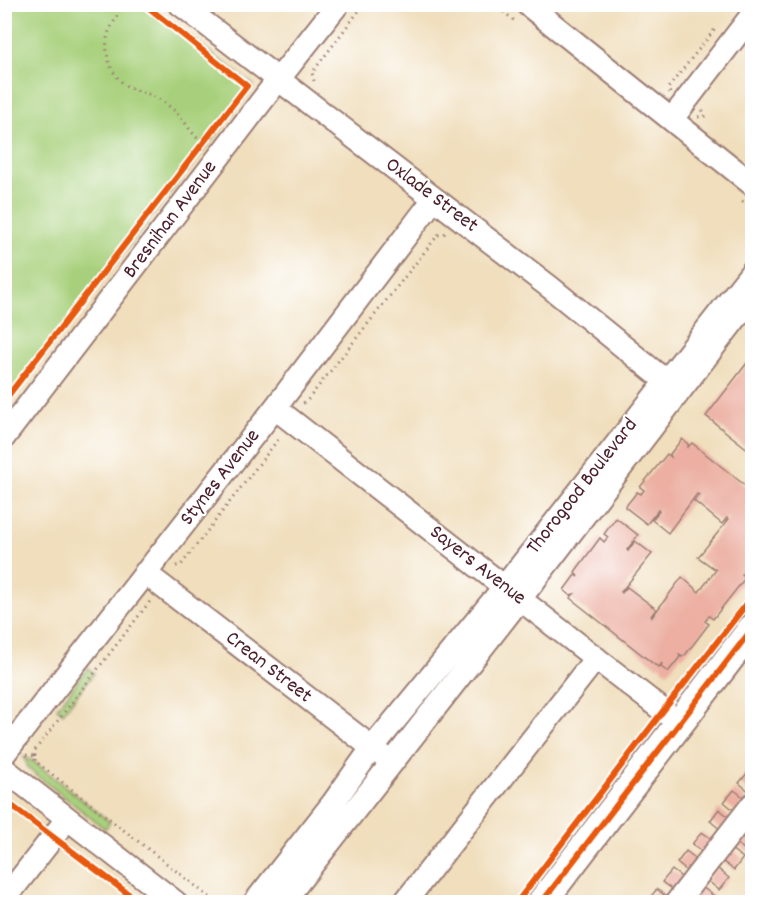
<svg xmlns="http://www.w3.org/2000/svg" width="757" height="907" font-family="Dekko,sans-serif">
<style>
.green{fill:#a8d07c;stroke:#797854;stroke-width:1.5}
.building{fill:#ecafa1}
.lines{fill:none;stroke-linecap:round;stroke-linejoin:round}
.minor-casing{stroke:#9d7e74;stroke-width:26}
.major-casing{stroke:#9d7e74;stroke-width:32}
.path{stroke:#9d7e74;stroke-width:3;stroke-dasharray:1.5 4.5;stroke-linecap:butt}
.minor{stroke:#fff;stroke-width:22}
.major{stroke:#fff;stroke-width:28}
.cycleway-casing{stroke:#fff;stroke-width:10}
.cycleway{stroke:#e8590c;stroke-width:6}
.labels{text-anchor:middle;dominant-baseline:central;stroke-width:4.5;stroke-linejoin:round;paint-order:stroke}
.street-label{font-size:21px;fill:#4a1f2b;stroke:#fff}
</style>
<rect width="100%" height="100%" fill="#fff"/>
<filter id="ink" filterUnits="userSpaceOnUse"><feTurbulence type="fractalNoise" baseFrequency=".0167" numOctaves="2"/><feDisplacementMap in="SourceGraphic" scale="12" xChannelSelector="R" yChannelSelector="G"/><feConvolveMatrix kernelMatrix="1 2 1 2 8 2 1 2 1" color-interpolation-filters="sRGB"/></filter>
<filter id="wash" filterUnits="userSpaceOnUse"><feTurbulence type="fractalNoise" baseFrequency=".008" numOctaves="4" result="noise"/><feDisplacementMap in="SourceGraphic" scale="24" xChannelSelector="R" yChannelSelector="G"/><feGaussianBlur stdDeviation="1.35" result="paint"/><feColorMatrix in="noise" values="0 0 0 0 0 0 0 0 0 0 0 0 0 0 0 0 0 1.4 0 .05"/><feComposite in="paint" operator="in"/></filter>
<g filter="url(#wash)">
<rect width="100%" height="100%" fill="#f0debc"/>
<path class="green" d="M5,4l144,1 105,81 -249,319z
M88,668l6,5 -31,40 -6,-5z
M24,757l10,5 76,60 -5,7 -76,-60z"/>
<g id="blocks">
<path class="building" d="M747,363l5,5v80l-2,3 -44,-35z
M682,439l6,5v3l4,-4 60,48v77l-3,4 -3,-3 -4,5 4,3 -33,42 -4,-3 -4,5 4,3 -23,30 -4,3 -3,-3 1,3 -12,15 -7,-5 1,-4 -3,4 -4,-2 -85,-67 4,-4 -4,1 -6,-5 11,-15 3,2 -3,-5 2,-3 23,-31 4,4 4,-5 -4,-3 12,-16 22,17 -11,15 1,1 7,-10 17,13 -31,38 1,1 5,-6 29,22 -5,7 1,1 30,-40 17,15 17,-22 -18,-13 31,-38 -2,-1 -5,6 -28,-23 5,-6 -2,-1 -29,39 -16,-13 7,-9 -1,-1 -11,14 -22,-17 12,-15 4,2 3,-4 -4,-3 27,-33 4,3 -1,-3z
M749,771l3,2 -1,20 -12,-10z
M734,790l12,9 -10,13 -12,-10z
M719,809l12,10 -9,12 -12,-10z
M746,830l6,6v11l-4,5 -12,-9z
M702,832l12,9 -10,12 -12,-9z
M731,849l12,9 -9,12 -12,-9z
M686,851l13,10 -10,12 -12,-10z
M717,868l12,10 -10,12 -12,-10z
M672,870l12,9 -10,12 -12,-9z
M702,887l12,9 -5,6h-13l-4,-3z
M657,889l12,10 -3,3 -19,-1z"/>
</g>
</g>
<g filter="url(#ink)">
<use href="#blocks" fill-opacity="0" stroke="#9d7e74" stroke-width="1.5"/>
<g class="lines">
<g class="minor-casing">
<path id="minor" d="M180,4l371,284 127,103
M527,4l225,180
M672,119l80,-104
M275,408l404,315
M4,437l270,-352 64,-81
M145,573l238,183
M4,754l271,-346 159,-209
M4,769l171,133
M4,900l63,-81
M255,902l78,-99 39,-55 129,-157 251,-319
M283,902l237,-303 232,-302
M405,902l191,-244
M677,902l75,-97"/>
</g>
<g class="major-casing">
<path id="major" d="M542,902l210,-273"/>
</g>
<path class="path" d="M121,4c-2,12 -9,19 -13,30 -5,20 3,42 20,53 8,4 18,5 26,10 6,2 11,6 16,10 14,10 20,27 34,37
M494,4l22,18
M314,81l-2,-8 52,-69
M670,93l-2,-5 47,-59
M698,117l7,-1 -3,-7
M742,201l10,8
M303,403l3,-1 132,-167 10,-2
M4,463l7,-8
M176,566l5,-1 99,-128
M26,755l9,1v5l181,141
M35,756v-6l116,-150"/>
<use href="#minor" class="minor"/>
<use href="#major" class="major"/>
<g class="cycleway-casing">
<path id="cycleway" d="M4,401l243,-315 -103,-82
M4,800l135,102
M517,902l146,-191 89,-114
M542,902l210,-273"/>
</g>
<use href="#cycleway" class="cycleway"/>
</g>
</g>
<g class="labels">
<g class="street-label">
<text transform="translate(431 196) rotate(37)">Oxlade Street</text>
<text transform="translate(171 220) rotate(-53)">Bresnihan Avenue</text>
<text transform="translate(221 478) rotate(-52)">Stynes Avenue</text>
<text transform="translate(583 487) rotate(-52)">Thorogood Boulevard</text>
<text transform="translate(477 566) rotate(38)">Sayers Avenue</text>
<text transform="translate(268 668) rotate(38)">Crean Street</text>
</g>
</g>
<rect width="757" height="907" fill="none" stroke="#fff" stroke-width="24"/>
</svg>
